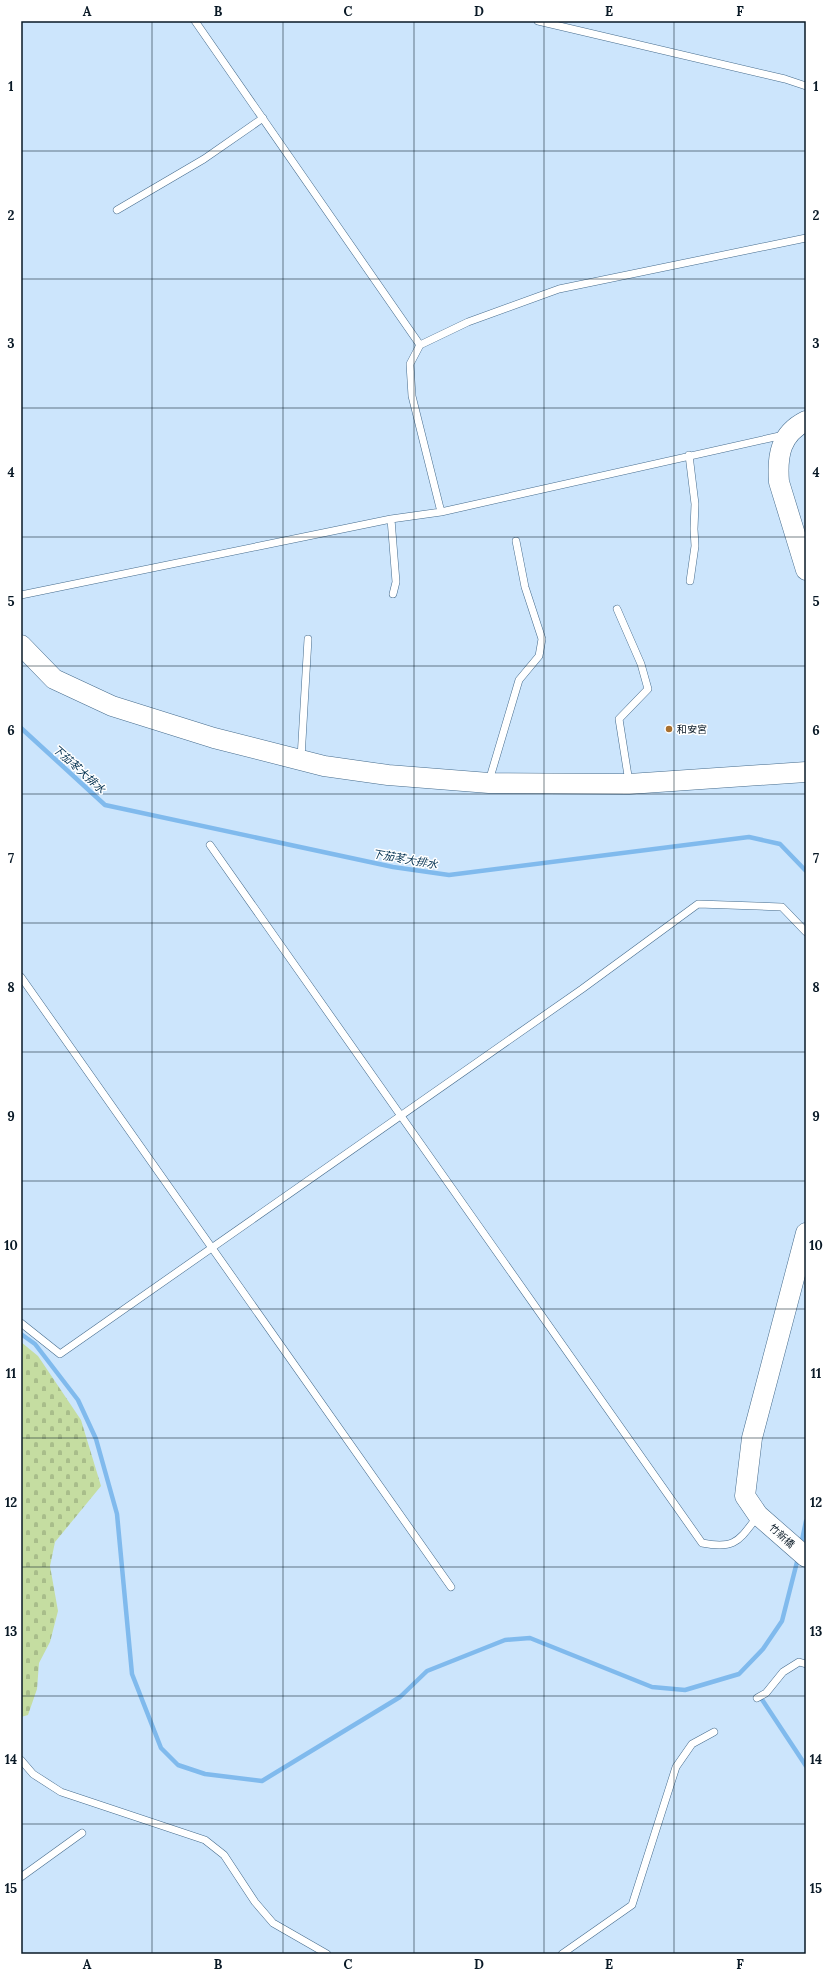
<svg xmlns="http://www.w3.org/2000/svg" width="827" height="1975" font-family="Lora,'Noto Sans TC',serif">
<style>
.cemetery{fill:url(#cemetery-stones)}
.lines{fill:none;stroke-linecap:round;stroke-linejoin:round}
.stream{stroke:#80baed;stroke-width:4.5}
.lane-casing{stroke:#456b8c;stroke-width:8}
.secondary-casing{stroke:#456b8c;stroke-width:21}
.lane{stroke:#fff;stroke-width:7}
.secondary{stroke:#fff;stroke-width:20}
.grid{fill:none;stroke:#091926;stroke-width:1;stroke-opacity:0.55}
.poi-dot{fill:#a9702e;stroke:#fff;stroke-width:1.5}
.labels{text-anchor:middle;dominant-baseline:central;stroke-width:3;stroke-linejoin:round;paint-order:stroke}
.poi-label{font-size:10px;fill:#091926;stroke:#fff;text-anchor:start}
.street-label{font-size:10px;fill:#091926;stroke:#fff}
.water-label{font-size:11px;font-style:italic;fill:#023050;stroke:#fff}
.neatline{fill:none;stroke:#091926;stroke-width:1.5}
.grid-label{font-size:13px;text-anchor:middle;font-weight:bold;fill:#091926}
</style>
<defs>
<pattern id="cemetery-stones" width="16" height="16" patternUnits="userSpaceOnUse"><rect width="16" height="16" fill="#c5dda1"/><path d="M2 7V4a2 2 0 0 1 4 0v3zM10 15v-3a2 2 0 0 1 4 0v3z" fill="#a8bd8a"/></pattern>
</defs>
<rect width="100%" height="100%" fill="#cce5fc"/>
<path class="cemetery" d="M21,1342l17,14 43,64 20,66 -46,56 -5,24 8,45 -8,31 -11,21 -2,26 -9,26 -7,2z"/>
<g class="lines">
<path class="stream" d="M21,728l84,77 288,62 56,8 300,-38 31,7 26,27
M21,1334l14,10 43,56 18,39 21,75 15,160 29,74 17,17 27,9 57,7 138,-84 27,-26 78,-31 25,-2 122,49 33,3 54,-16 24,-25 19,-28 16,-63
M801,1545l5,-24
M761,1698l45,68"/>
<g class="lane-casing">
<path id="lane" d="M195,21l225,324
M538,21l247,58 21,7
M117,210l87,-51 59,-41
M689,455l6,49 -1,25 1,17 -5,35
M441,512l-29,-116 -2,-32 10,-19 48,-23 91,-33 247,-51
M391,519l5,63 -3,12
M21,595l370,-76 50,-7 343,-77
M617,609l24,55 7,25 -29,30 10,63
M301,758l7,-119
M489,781l30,-101 20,-24 3,-17 -17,-52 -9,-46
M210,845l492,698c34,7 37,-3 56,-27
M21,977l430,610
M21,1323l39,31 522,-365 116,-85 84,3 24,25
M757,1698l9,-5 17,-21 16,-10 7,2
M21,1760l12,14 28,18 144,48 19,15 31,47 18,21 54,31
M21,1877l61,-44
M562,1954l70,-49 44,-138 16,-23 22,-12"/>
</g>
<g class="secondary-casing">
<path id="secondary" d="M806,421c-26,13 -29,35 -27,61l27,88
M21,645l33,34 58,27 102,32 110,28 64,9 101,8 140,1 177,-12
M806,1233l-54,205 -7,58 13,19 48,42"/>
</g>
<use href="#lane" class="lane"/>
<use href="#secondary" class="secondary"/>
</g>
<path class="grid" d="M152,21v1933M283,21v1933M414,21v1933M544,21v1933M674,21v1933M21,151h785M21,279h785M21,408h785M21,537h785M21,666h785M21,794h785M21,923h785M21,1052h785M21,1181h785M21,1309h785M21,1438h785M21,1567h785M21,1696h785M21,1824h785"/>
<circle class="poi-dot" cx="669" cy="729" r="4"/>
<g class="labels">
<g class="poi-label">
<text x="677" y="729">和安宮</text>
</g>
<g class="street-label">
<text transform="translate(782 1536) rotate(42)">竹新橋</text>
</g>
<g class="water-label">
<text transform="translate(79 769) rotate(42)">下茄苳大排水</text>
<text transform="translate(405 859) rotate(10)">下茄苳大排水</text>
</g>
</g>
<rect width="827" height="1975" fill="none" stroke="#ffffff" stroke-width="44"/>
<rect x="22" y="22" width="783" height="1931" class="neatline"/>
<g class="grid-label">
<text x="87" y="16">A</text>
<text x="218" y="16">B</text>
<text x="348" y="16">C</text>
<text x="479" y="16">D</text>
<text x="609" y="16">E</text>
<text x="740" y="16">F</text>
<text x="11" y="91">1</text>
<text x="816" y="91">1</text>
<text x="11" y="220">2</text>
<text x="816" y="220">2</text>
<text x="11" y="348">3</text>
<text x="816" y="348">3</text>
<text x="11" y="477">4</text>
<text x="816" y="477">4</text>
<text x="11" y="606">5</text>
<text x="816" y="606">5</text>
<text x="11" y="735">6</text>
<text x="816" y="735">6</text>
<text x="11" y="863">7</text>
<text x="816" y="863">7</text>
<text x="11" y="992">8</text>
<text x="816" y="992">8</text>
<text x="11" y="1121">9</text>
<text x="816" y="1121">9</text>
<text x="11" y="1250">10</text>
<text x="816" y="1250">10</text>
<text x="11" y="1378">11</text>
<text x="816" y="1378">11</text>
<text x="11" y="1507">12</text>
<text x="816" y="1507">12</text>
<text x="11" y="1636">13</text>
<text x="816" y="1636">13</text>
<text x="11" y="1764">14</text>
<text x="816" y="1764">14</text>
<text x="11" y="1893">15</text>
<text x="816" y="1893">15</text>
<text x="87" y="1969">A</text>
<text x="218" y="1969">B</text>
<text x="348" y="1969">C</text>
<text x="479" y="1969">D</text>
<text x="609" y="1969">E</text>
<text x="740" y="1969">F</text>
</g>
</svg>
